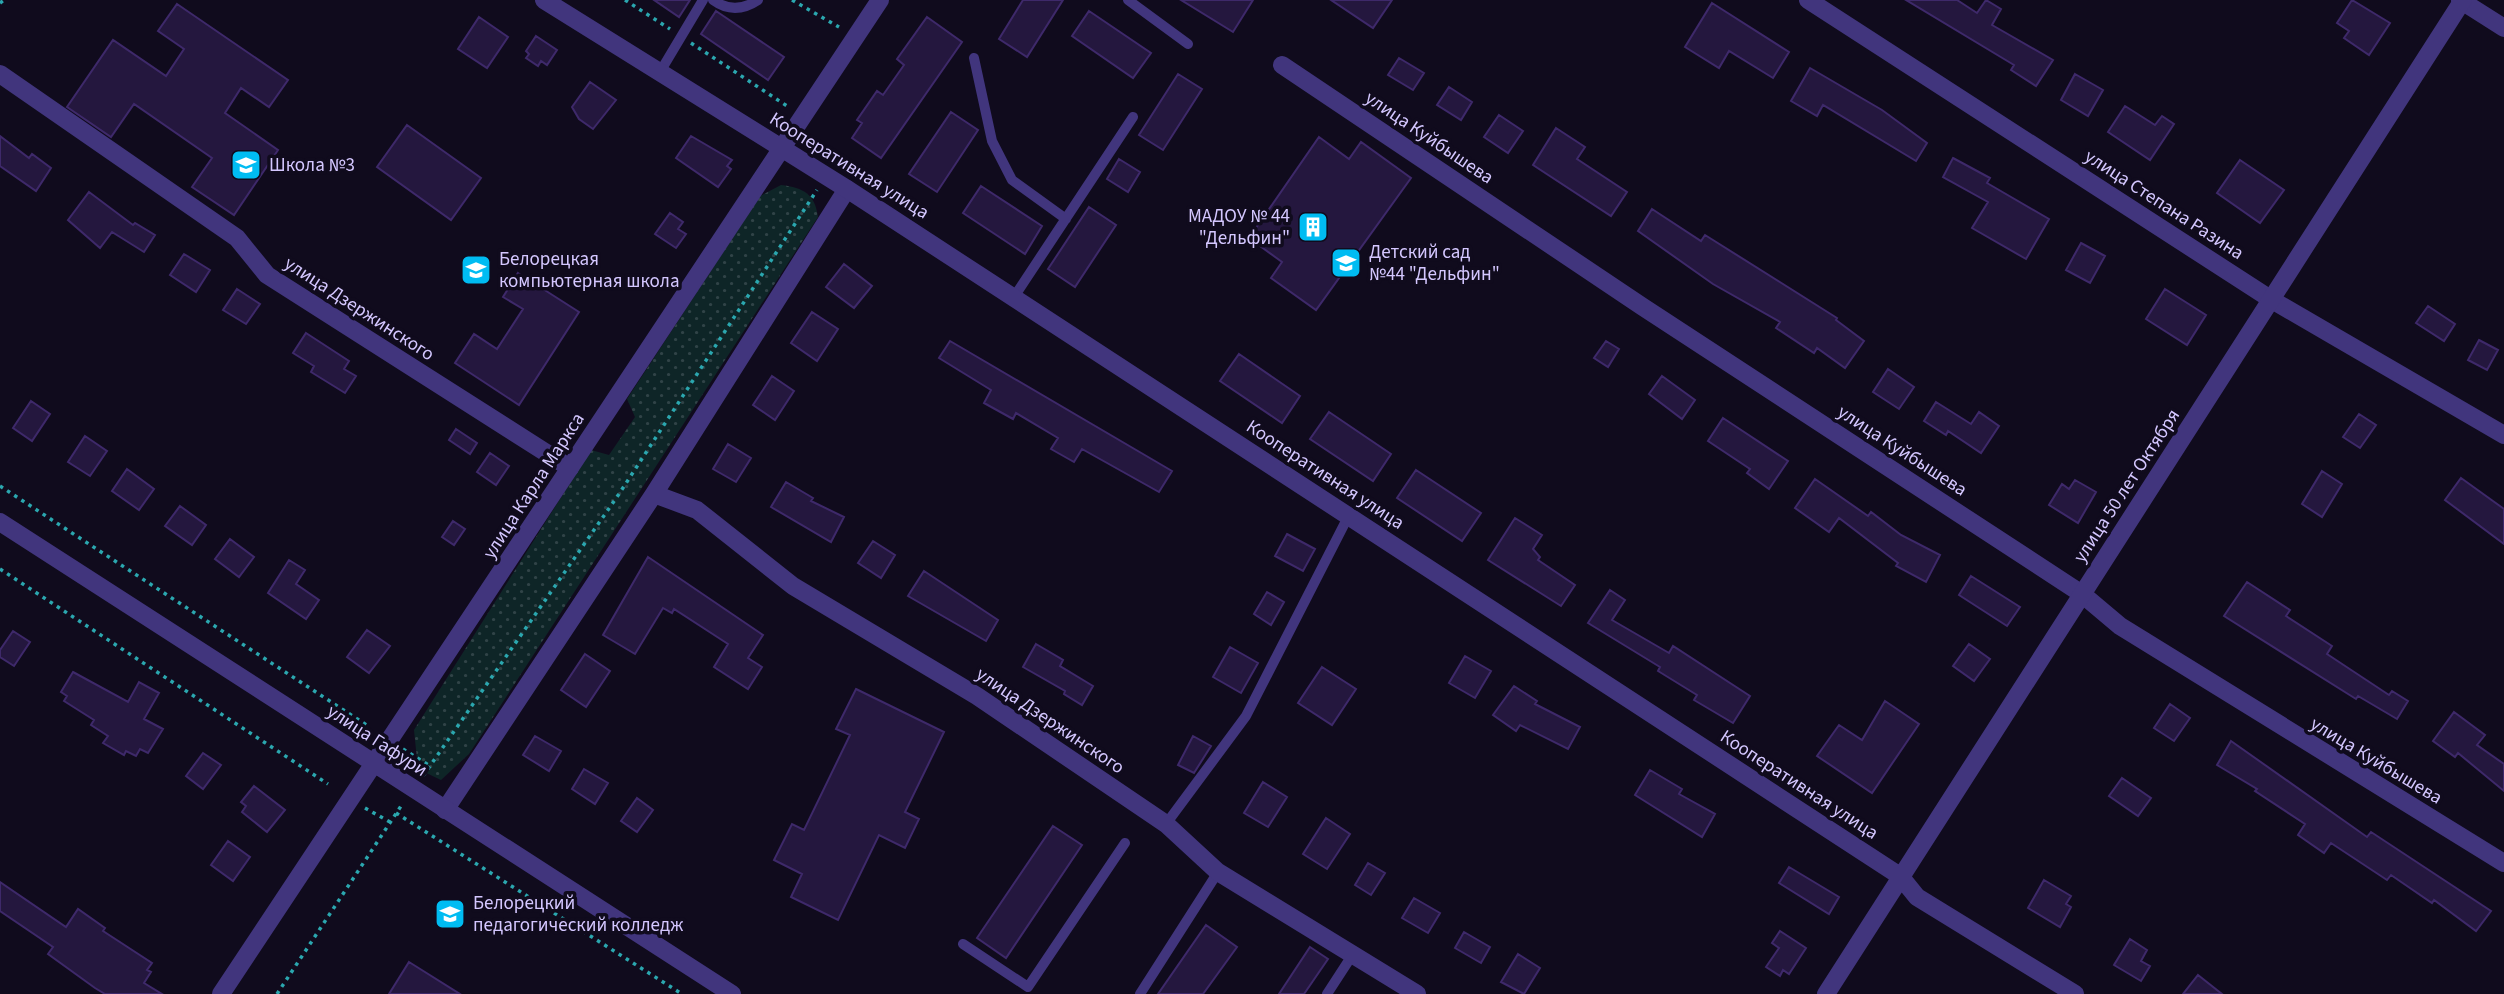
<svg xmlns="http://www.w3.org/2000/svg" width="2504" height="994" font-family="'Source Sans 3',sans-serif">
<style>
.park{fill:url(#park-dots)}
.building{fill:#24173e;stroke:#3e296a;stroke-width:2}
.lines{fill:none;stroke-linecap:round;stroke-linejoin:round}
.path{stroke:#2ba7af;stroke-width:3.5;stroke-dasharray:3.5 5;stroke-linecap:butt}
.service{stroke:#41357d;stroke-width:10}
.minor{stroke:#41357d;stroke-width:18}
.tertiary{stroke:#41357d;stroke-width:18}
.labels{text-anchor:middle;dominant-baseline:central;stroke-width:7;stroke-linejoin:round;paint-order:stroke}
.street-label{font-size:19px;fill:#d4c7ff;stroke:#100b1d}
.poi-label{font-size:19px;fill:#d4c7ff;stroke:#100b1d;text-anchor:start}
</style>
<defs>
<pattern id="park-dots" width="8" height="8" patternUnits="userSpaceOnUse" patternTransform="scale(1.75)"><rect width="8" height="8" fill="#0e2527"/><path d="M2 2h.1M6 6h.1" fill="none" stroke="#304347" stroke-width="1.8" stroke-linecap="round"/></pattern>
</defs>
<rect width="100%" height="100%" fill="#100b1d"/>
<path class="park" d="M781,185c23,3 34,9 37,32l-349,537 -28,26 -23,-11 -4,-39 177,-280 18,5 26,-38 -8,-18 133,-203z"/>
<path class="building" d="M654,0h36l-11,17z
M1023,0h40l-36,57 -28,-18z
M1181,0h72l-20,32z
M1331,0h61l-19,28z
M1906,0h51l20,13 9,-13 15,9 -9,16 61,35 -17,26 -25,-16 3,-5z
M2352,0l38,23 -21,32 -25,-17 5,-7 -12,-8z
M1712,3l77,49 -16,26 -44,-27 -10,17 -34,-21z
M177,4l111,76 -19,27 -28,-19 -16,25 53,37 -44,65 -42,-28 20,-29 -78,-54 -23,33 -44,-30 46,-67 53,36 18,-27 -26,-18z
M716,11l68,46 -16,23 -67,-46z
M1089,11l62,42 -18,25 -61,-42z
M479,17l29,20 -21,31 -29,-19z
M927,17l35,25 -81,116 -29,-20 10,-15 -5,-3 20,-29 6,4 21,-30 -7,-6z
M536,36l21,14 -10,15 -6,-4 -3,5 -12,-8 3,-4 -3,-3z
M1399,58l25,15 -11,17 -25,-15z
M1810,68l72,42 45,33 -11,18 -93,-56 -6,11 -26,-15z
M1178,74l24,15 -39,61 -24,-15z
M2075,74l28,16 -15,26 -27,-16z
M590,82l26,18 -23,29 -14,-10 -7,-12z
M1449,87l23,15 -11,18 -24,-15z
M2125,106l30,19 7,-9 12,8 -24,36 -42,-28z
M951,112l27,18 -41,62 -28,-18z
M1499,115l24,16 -15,22 -24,-16z
M407,125l74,53 -30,42 -74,-53z
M1556,128l29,19 -8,12 50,33 -16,24 -78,-51z
M0,136l29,22 3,-4 19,14 -15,23 -36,-25z
M691,136l41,24 -5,6 4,3 -13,18 -42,-29z
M1319,137l30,22 12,-17 50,36 -95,132 -45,-32 11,-16 -33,-24z
M1953,158l37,20 -3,5 62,36 -23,40 -54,-31 16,-26 -45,-25z
M1119,159l21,13 -12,20 -21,-13z
M2240,160l44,30 -24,33 -43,-30z
M981,186l61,40 -17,28 -62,-41z
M89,192l44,33 2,-2 20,12 -11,17 -32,-20 -12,16 -32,-28z
M1089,207l27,18 -41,62 -27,-18z
M1652,209l49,32 4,-6 132,83 -1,2 28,21 -19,27 -28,-20 -3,5 -38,-25 4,-6 -67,-38 -75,-53z
M670,213l13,9 -5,7 8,5 -10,14 -21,-14z
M2081,243l24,13 -15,27 -24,-13z
M184,254l26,16 -14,22 -26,-17z
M844,264l28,22 -18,22 -28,-21z
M518,273l61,39 -60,93 -64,-42 19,-29 23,15 26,-40 -20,-12z
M237,289l23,15 -14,20 -23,-14z
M2165,289l41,26 -19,30 -41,-26z
M2428,306l27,18 -11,17 -28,-18z
M812,312l26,17 -21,32 -26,-18z
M306,333l43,28 -5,8 12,7 -11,17 -34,-21 3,-6 -21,-13z
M2479,340l19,10 -11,20 -19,-10z
M950,341l222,130 -13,21 -77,-43 -8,13 -23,-13 7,-11 -42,-25 -3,6 -29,-16 7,-13 -52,-32z
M1606,341l13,8 -11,18 -14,-9z
M1239,354l61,42 -18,27 -62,-42z
M1888,369l26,18 -15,22 -26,-17z
M772,376l22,15 -19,29 -22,-15z
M1662,376l33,24 -13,19 -33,-25z
M31,401l19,13 -18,27 -19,-13z
M1936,402l35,22 8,-12 20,14 -18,27 -33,-22 -2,4 -22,-14z
M1329,412l62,42 -18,27 -63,-42z
M2359,414l17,11 -16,23 -17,-11z
M1723,418l65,43 -19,28 -22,-16 3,-4 -42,-28z
M456,429l21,14 -7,11 -21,-14z
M85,436l22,15 -17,25 -22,-14z
M728,444l23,14 -15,24 -23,-13z
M490,453l19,13 -13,19 -19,-13z
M127,469l27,20 -15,21 -27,-19z
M1416,470l65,43 -19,28 -65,-43z
M2322,471l20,13 -20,33 -20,-13z
M2461,478l43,31v35l-59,-44z
M1815,479l53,37 3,-4 30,23 39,20 -14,27 -30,-16 2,-3 -59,-45 -10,14 -34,-24z
M2075,480l21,12 -18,31 -29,-18 13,-21 7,5z
M786,482l27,16 -2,3 33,16 -13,25 -60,-35z
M180,506l26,19 -14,20 -27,-19z
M1515,518l27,17 -9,14 7,8 -2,3 37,25 -14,21 -73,-46z
M453,521l12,8 -11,16 -12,-8z
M1287,534l28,15 -12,22 -28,-15z
M230,539l24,18 -15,20 -24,-18z
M873,541l22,14 -14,23 -23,-15z
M648,557l115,78 -15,23 14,9 -14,22 -34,-22 14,-23 -54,-35 -2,4 -9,-5 -28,46 -32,-19z
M289,560l16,10 -9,14 23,16 -13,19 -38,-26z
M924,571l74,49 -12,21 -78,-45z
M1971,576l49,31 -13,19 -48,-31z
M2247,582l43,28 -4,6 46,30 -5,8 62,41 3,-4 16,10 -11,18 -39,-23 -2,3 -132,-83z
M1610,590l15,10 -13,20 57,33 4,-7 77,50 -17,27 -39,-23 3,-5 -39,-24 2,-4 -72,-44z
M1267,592l17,10 -13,23 -17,-11z
M367,630l23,16 -21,27 -22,-16z
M13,631l17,11 -16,24 -14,-9v-7z
M1036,644l27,16 -3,6 33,20 -11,19 -18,-11 1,-3 -42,-24z
M1969,644l21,15 -16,22 -21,-15z
M1230,647l28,16 -17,30 -28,-16z
M585,654l25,17 -24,36 -25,-17z
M1465,656l26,15 -16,27 -26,-15z
M1322,667l34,22 -24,36 -34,-22z
M73,672l55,30 11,-20 20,11 -15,26 19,10 -15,24 -8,-4 -4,7 -10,-5 -2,4 -21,-12 5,-7 -17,-11 3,-5 -30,-19 3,-5 -6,-4z
M1514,686l23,15 -2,3 45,23 -12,22 -48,-24 -4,6 -23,-16z
M856,689l88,43 -39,80 14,7 -14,29 -26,-13 -41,85 -47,-23 11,-23 -28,-14 18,-36 12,6 46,-95 -14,-6z
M1885,701l34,23 -47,69 -55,-37 22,-31 23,15z
M2170,704l20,14 -16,23 -20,-13z
M2454,712l31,23 -8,10 27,19v27l-46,-38 -3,4 -22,-16z
M535,736l26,15 -12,20 -26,-16z
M1193,736l18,10 -17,27 -16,-8z
M2231,741l136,96 4,-5 120,79 -15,20 -42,-31 -2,3 -41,-28 -4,5 -56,-37 -7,10 -26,-18 7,-11 -50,-33 2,-2 -40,-24z
M203,753l18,12 -18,24 -17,-13z
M584,769l24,14 -13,21 -23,-15z
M1650,770l32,19 -3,5 36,20 -13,23 -67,-42z
M2122,778l29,20 -13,18 -29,-20z
M1263,782l24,15 -19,30 -24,-14z
M254,786l31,24 -18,22 -25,-20 4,-6 -5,-4z
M637,798l16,12 -16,22 -16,-11z
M1326,818l24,16 -23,35 -24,-15z
M1053,826l29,19 -76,113 -29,-20z
M228,841l22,16 -17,24 -22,-16z
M1368,863l17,10 -14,22 -16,-10z
M1789,867l50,30 -10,17 -50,-31z
M2044,880l27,16 -5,8 5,3 -11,20 -32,-19z
M0,882l66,45 12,-18 27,19 -2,3 49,32 -5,7 4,2 -7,11 18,11h-57l-10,-6 -47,-34 5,-7 -53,-36z
M1414,898l26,15 -12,20 -26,-15z
M1206,925l31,22 -34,47h-45z
M1780,931l26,17 -17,26 -6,-4 -3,6 -14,-9 13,-19 -7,-5z
M1464,932l26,15 -9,16 -26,-15z
M2130,939l17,11 -6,11 9,5 -9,15 -27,-16z
M1310,947l18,12 -24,35h-25z
M1518,954l22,14 -16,26 -23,-12z
M409,962l51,32h-71z
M2198,975l24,19h-39z"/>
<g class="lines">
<path class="path" d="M625,0l45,29
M792,0l47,27
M0,3l4,-3
M691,43l96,63
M0,486l368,240
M0,569l328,215
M403,749l27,17
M423,776l196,-282 198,-304
M365,808l25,14
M396,813l286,181
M277,994l126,-191"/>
<path class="service" d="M713,0c15,11 30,10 45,0
M1128,0l60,44
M974,58l18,83 20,39 54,39
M660,72l43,-72
M1014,297l119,-180
M1166,824l80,-108 103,-201
M963,944l65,43 97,-144
M1140,994l78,-122
M1327,994l26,-40"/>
<path class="minor" d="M1808,0l464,300 232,135
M2460,0l44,28
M1282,65l361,242 439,287 38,32 384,237
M0,74l237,164 30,37 303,193
M654,494l43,16 96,76 184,110 189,128 52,48 199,122
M445,810l209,-316 193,-305"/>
<path class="tertiary" d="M544,0l303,189 1053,687 17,21 158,97
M0,522l732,472
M221,994l659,-994
M1826,994l637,-994"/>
</g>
<defs>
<g id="school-square" transform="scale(1.575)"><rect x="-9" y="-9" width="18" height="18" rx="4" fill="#00bcf2" stroke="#100b1d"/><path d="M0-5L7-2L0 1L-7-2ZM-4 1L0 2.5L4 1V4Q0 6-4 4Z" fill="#fff"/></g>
<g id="building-square" transform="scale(1.575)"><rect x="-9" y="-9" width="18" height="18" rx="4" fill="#00bcf2" stroke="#100b1d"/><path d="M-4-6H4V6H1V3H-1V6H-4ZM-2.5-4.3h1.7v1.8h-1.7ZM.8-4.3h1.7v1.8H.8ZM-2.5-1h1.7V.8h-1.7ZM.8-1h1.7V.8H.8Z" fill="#fff"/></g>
<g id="university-square" transform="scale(1.575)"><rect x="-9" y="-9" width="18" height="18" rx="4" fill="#00bcf2" stroke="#100b1d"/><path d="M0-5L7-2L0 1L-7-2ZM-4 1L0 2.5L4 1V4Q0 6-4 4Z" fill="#fff"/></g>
</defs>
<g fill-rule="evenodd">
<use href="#school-square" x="246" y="165"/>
<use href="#building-square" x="1313" y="227"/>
<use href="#school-square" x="1346" y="263"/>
<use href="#school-square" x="476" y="270"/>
<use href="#university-square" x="450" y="914"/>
</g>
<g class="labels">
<g class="street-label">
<text transform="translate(1429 138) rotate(34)">улица Куйбышева</text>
<text transform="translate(849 166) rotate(32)">Кооперативная улица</text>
<text transform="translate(2164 205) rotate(33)">улица Степана Разина</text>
<text transform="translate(359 309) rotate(33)">улица Дзержинского</text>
<text transform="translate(1902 451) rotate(33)">улица Куйбышева</text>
<text transform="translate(1325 475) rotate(33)">Кооперативная улица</text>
<text transform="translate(534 486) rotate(-57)">улица Карла Маркса</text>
<text transform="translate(2127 486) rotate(-57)">улица 50 лет Октября</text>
<text transform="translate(1050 721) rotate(34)">улица Дзержинского</text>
<text transform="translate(377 741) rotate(33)">улица Гафури</text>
<text transform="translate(2376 761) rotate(31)">улица Куйбышева</text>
<text transform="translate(1799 785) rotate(33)">Кооперативная улица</text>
</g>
<g class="poi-label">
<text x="269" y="165">Школа №3</text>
<text x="1290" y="216" text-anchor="end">МАДОУ № 44<tspan x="1290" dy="22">"Дельфин"</tspan></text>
<text x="1369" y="252">Детский сад<tspan x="1369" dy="22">№44 "Дельфин"</tspan></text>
<text x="499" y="259">Белорецкая<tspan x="499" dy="22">компьютерная школа</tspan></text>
<text x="473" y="903">Белорецкий<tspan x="473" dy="22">педагогический колледж</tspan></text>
</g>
</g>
</svg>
